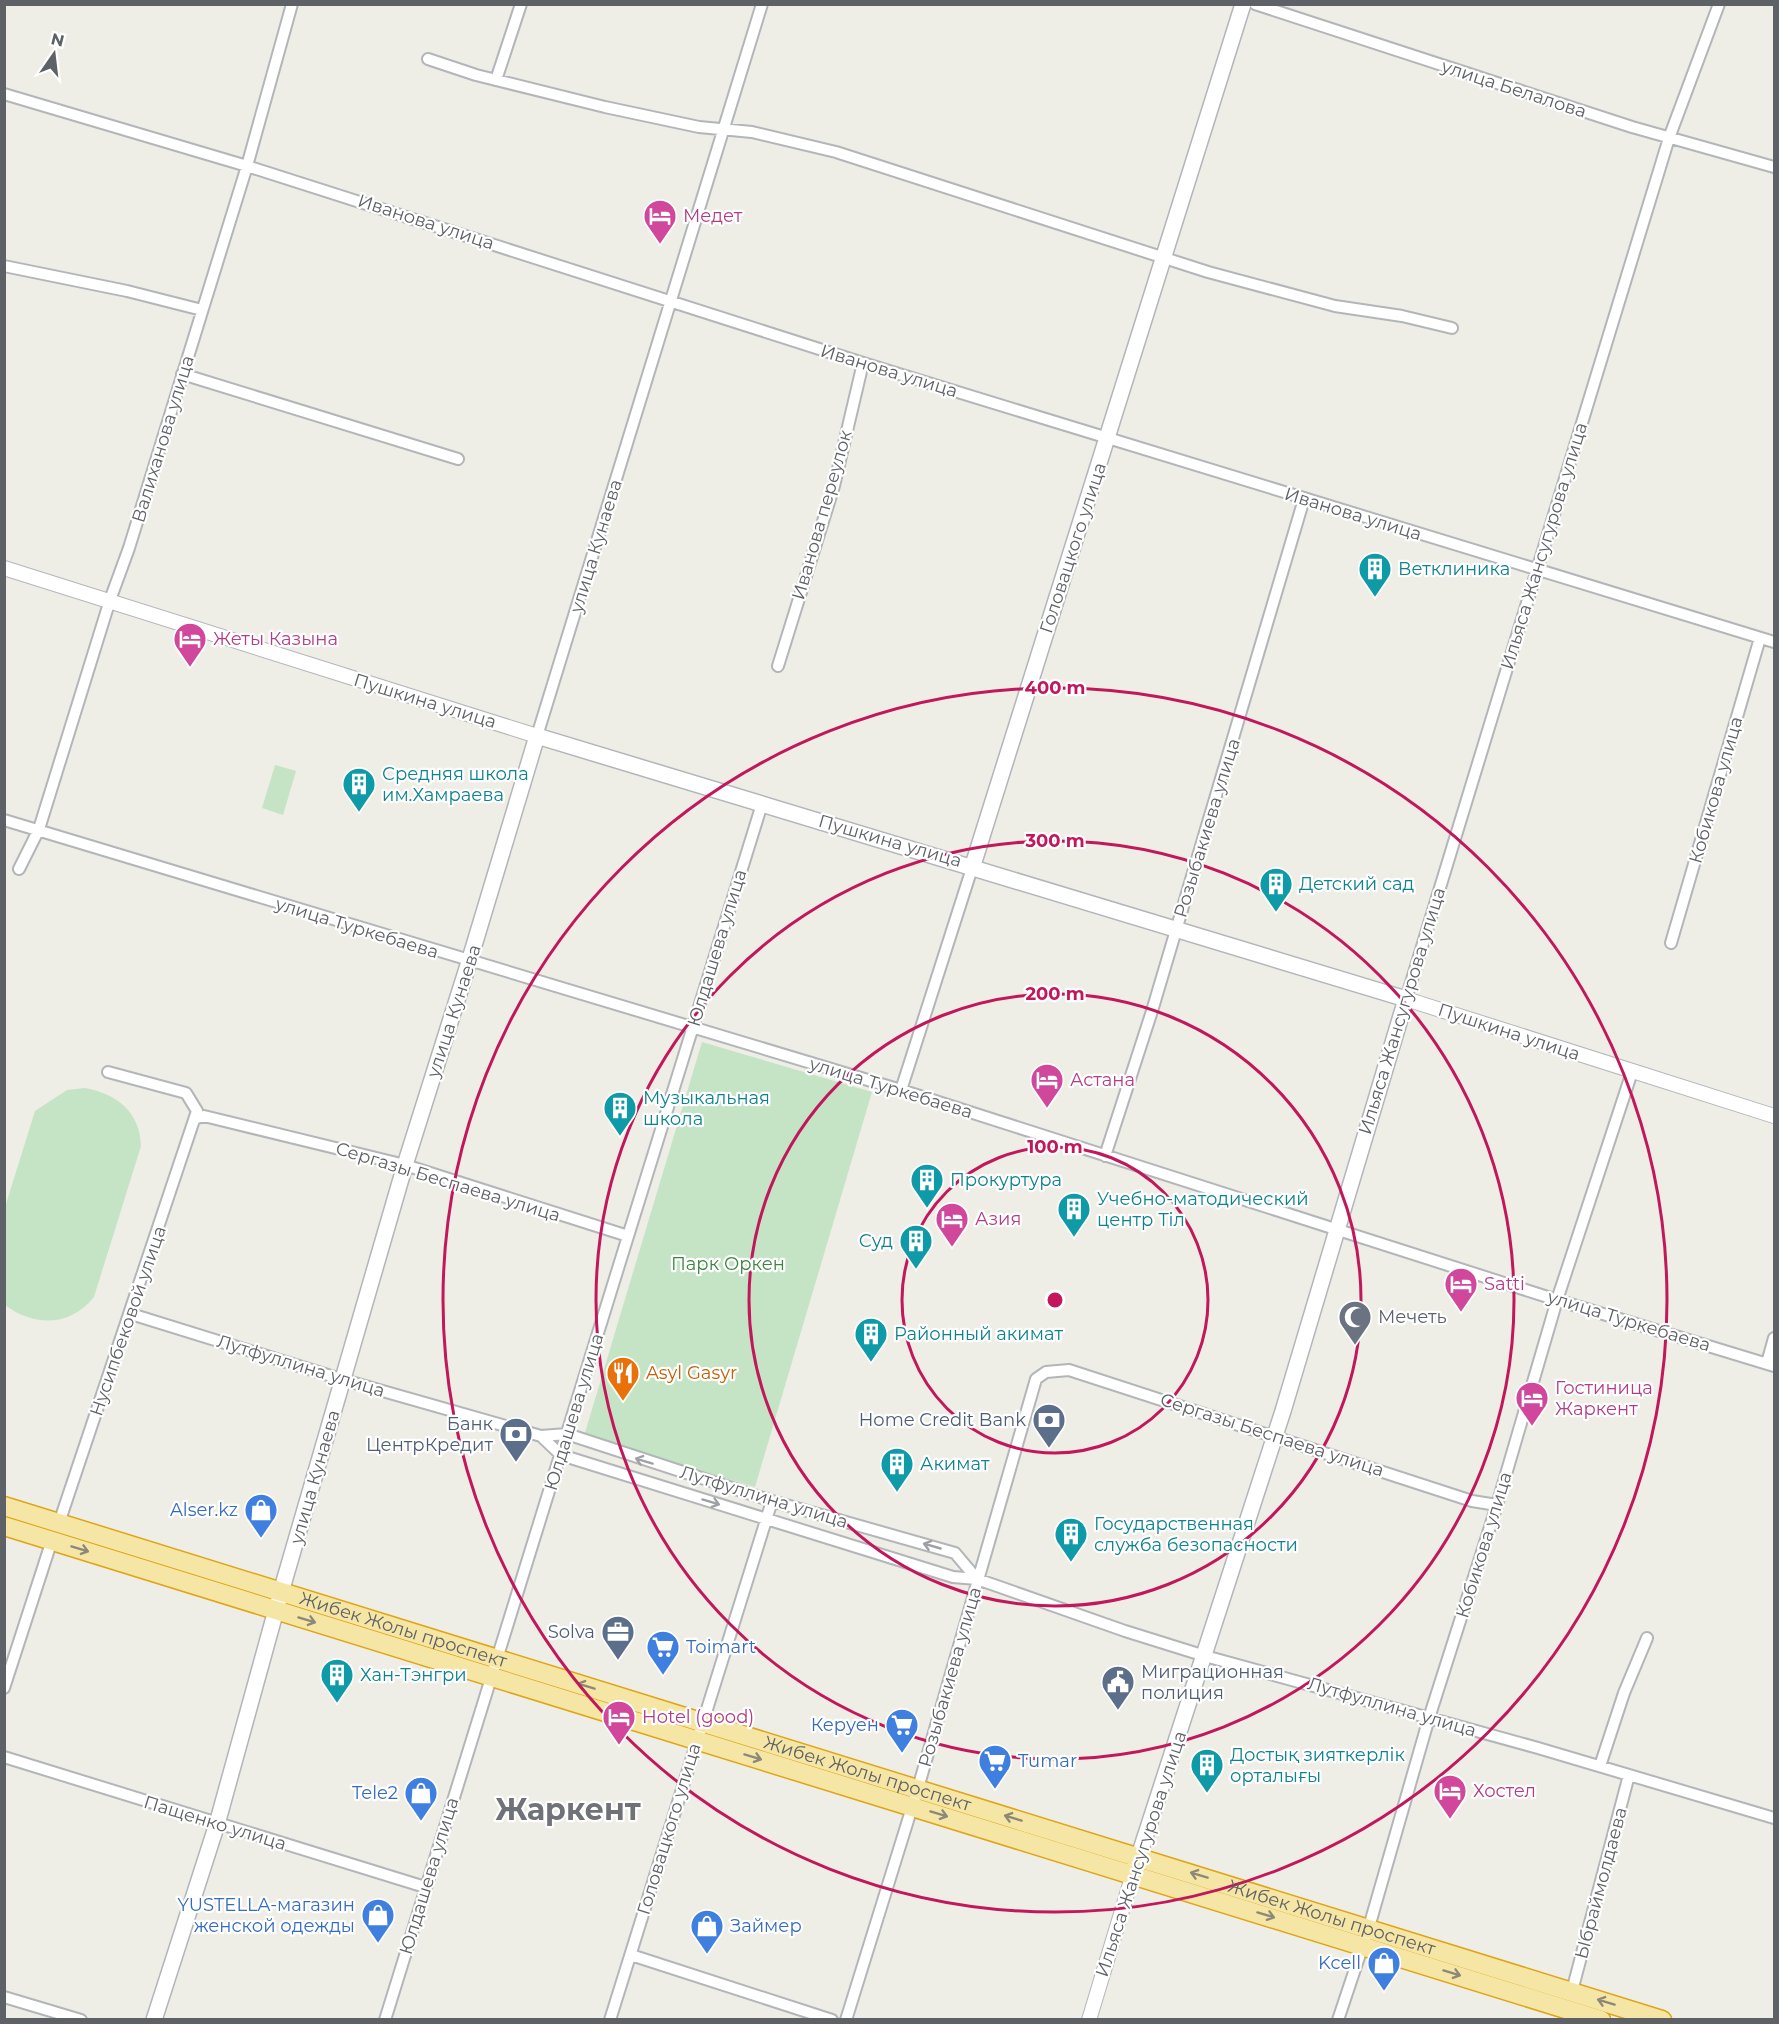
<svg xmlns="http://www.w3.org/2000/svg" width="1779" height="2024" font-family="Montserrat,sans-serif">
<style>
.green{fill:#c5e4c6}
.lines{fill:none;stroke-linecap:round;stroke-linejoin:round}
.minor-casing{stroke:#b3b6b9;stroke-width:14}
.tertiary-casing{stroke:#b3b6b9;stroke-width:16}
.secondary-casing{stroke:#b2b5b9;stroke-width:18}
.trunk-casing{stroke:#e0a515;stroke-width:21}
.minor{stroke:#fff;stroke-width:10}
.tertiary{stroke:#fff;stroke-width:14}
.secondary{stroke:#fff;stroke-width:15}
.trunk{stroke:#f6e6a5;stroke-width:18}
.oneway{stroke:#9ea0a3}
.oneway2{stroke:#8c8978}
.ring{fill:none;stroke:#c2185b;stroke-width:3}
.labels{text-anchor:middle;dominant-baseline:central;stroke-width:4.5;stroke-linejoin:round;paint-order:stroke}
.street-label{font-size:18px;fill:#5e6165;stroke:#fff}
.hotel-label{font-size:18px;fill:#b23c85;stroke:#fff;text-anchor:start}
.culture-label{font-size:18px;fill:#0d838f;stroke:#fff;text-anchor:start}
.park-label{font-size:18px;fill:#3e8443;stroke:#fff}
.worship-label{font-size:18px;fill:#5b616d;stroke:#fff;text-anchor:start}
.food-label{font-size:18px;fill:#c56008;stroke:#fff;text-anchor:start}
.service-label{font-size:18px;fill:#4e5e75;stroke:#fff;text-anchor:end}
.shop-label{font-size:18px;fill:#366cbe;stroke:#fff;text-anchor:end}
.town-label{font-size:30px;font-weight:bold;fill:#6f7377;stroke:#fff}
.centre{fill:#c2185b;stroke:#fff;stroke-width:3}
.ring-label{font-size:18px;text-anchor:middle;font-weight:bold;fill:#c2185b;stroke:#fff;stroke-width:4.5;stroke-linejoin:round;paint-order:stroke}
</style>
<rect width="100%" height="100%" fill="#eeede6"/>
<path class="green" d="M275,765l21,6 -13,44 -21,-7z
M702,1042l170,50 -117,395 -171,-51z
M85,1088c32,6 55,24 56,58l-47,151c-24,30 -60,30 -89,8v-98l30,-96 32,-21z"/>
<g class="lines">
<g class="minor-casing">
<path id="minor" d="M1255,4l377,123 142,40
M428,59l48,16 129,32 94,20 53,5 84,20 372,120 127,34 67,10 50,12
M496,80l25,-76
M4,94l243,72 616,197 911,279
M4,266l123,25 75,19
M182,374l276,85
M778,666l56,-180 29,-123
M537,736l225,-732
M4,820l897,270 656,210 217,66
M19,869l20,-40 71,-229 19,-52 118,-382 45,-162
M1671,943l89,-305
M1406,999l263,-861 50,-134
M901,1090l72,-225
M197,1118l7,-2 201,49 223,71
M1105,1156l47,-145 152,-512
M131,1314l213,66 197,56 26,-2 205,67 183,52 22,26
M1767,1363l7,-25
M541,1436l20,19 392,122 24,2 148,52 80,25 333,92 236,70
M59,1523l138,-412 -11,-18 -78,-21
M4,1688l48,-148
M4,1757l421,130
M1600,1766l24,-73 23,-55
M631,1955l201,65
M1572,1991l57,-216
M4,1997l77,23
M385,2020l377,-1216
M610,2020l162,-519
M846,2020l72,-232 118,-409 10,-7 23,-2 403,131 25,4
M1338,2020l31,-93 60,-209 68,-213 60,-205 75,-228"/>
</g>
<g class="tertiary-casing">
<path id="tertiary" d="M4,568l533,168
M1406,999l368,117
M1089,2020l44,-146"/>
</g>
<g class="secondary-casing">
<path id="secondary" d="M973,865l270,-861
M154,2020l63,-196 64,-232 124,-427 64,-203 68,-226 869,263 -123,412 -148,457"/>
</g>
<g class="trunk-casing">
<g id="trunk">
<path id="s1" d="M4,1506l1658,514"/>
<path d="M4,1526l1597,494"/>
</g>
</g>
<use href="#minor" class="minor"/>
<use href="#tertiary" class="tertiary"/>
<use href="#secondary" class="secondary"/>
<use href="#trunk" class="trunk"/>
</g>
<defs><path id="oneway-shaft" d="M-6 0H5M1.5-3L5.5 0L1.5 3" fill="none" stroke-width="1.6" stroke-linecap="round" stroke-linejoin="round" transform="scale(1.5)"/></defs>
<g class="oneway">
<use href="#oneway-shaft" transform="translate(644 1461) rotate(-163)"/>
<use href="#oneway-shaft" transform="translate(711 1502) rotate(17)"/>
<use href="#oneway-shaft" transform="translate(932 1546) rotate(-164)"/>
</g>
<g class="oneway2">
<use href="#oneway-shaft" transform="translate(80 1549) rotate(17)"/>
<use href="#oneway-shaft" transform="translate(307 1620) rotate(17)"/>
<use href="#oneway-shaft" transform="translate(586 1686) rotate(-163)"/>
<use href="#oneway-shaft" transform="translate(753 1757) rotate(17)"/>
<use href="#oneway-shaft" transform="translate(939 1814) rotate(17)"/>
<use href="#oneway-shaft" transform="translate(1013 1818) rotate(-163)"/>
<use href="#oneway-shaft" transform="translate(1199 1875) rotate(-163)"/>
<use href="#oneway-shaft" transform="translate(1266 1915) rotate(17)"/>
<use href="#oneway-shaft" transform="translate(1452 1973) rotate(17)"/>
<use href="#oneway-shaft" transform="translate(1606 2002) rotate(-163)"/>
</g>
<g class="ring">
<circle cx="1055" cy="1300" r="153"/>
<circle cx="1055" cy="1300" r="306"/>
<circle cx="1055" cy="1300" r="459"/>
<circle cx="1055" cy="1300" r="612"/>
</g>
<defs>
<g id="hotel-pin" transform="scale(1.725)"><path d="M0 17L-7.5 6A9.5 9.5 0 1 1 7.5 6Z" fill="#d1479c" stroke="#fff"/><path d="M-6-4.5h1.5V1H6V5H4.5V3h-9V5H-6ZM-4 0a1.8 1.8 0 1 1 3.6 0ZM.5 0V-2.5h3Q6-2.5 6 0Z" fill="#fff"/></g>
<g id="building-pin" transform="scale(1.725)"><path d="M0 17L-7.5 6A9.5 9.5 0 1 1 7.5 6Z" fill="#0f9aa8" stroke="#fff"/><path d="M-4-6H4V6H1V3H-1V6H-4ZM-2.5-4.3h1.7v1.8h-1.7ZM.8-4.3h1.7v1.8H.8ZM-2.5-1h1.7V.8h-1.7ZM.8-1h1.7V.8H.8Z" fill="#fff"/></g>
<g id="mosque-pin" transform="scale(1.725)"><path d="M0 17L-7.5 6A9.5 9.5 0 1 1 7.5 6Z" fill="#6b7280" stroke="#fff"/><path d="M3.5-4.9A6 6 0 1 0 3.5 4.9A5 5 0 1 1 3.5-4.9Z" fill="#fff"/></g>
<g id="restaurant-pin" transform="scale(1.725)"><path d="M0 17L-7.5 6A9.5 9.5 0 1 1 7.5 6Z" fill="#e8710a" stroke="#fff"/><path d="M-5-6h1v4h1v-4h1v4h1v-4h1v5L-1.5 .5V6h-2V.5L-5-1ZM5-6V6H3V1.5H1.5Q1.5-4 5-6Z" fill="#fff"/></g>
<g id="bank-pin" transform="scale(1.725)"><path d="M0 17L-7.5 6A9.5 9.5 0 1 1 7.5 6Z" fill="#5c6f8a" stroke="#fff"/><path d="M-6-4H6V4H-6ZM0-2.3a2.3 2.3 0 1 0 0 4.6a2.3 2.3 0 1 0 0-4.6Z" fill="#fff"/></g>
<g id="shop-pin" transform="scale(1.725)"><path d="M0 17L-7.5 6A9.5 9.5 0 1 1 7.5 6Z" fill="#3f7fe0" stroke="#fff"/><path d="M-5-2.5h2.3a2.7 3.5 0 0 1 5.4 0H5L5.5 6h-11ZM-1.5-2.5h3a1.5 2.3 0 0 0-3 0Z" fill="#fff"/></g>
<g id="office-pin" transform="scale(1.725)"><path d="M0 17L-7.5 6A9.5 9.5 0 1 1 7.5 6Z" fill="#5c6f8a" stroke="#fff"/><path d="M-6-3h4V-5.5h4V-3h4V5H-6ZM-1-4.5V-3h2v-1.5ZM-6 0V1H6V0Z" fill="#fff"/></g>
<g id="supermarket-pin" transform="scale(1.725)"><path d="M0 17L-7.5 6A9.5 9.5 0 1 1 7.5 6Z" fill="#3f7fe0" stroke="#fff"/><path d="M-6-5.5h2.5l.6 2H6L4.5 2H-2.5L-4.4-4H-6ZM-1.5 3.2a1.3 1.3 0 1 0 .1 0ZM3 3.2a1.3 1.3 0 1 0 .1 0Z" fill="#fff"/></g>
<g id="civic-pin" transform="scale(1.725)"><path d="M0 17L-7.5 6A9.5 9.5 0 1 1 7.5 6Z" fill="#5c6f8a" stroke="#fff"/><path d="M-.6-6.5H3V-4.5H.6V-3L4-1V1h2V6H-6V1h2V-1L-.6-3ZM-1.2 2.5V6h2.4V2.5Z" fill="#fff"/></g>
</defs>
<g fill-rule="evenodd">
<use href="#hotel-pin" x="660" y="216"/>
<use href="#building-pin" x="1375" y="569"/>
<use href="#hotel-pin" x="190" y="639"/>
<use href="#building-pin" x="359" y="784"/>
<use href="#building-pin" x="1276" y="884"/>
<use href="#hotel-pin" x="1047" y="1080"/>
<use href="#building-pin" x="620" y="1108"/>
<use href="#building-pin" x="927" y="1180"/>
<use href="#building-pin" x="1074" y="1209"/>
<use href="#hotel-pin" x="952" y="1219"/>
<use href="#building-pin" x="916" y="1241"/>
<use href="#hotel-pin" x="1461" y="1284"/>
<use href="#mosque-pin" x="1355" y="1317"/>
<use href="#building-pin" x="871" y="1334"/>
<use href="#restaurant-pin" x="623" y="1373"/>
<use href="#hotel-pin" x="1532" y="1398"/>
<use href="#bank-pin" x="1049" y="1420"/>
<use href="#bank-pin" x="516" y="1434"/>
<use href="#building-pin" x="897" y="1464"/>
<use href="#shop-pin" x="261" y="1510"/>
<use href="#building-pin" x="1071" y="1534"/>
<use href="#office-pin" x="618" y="1632"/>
<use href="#supermarket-pin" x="663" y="1647"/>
<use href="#building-pin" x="337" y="1675"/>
<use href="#civic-pin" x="1118" y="1682"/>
<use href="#hotel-pin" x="619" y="1717"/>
<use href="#supermarket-pin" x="902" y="1725"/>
<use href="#supermarket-pin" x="995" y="1761"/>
<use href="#building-pin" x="1207" y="1765"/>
<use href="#hotel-pin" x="1450" y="1791"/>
<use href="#shop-pin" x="421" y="1793"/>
<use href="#shop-pin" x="378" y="1915"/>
<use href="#shop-pin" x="707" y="1926"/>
<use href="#shop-pin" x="1384" y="1963"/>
</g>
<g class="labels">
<g class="street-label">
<text transform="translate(1514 89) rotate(18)">улица Белалова</text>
<text transform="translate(426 222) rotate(18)">Иванова улица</text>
<text transform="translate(889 371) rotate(17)">Иванова улица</text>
<text transform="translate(163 439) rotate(-73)">Валиханова улица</text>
<text transform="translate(1353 514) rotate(17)">Иванова улица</text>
<text transform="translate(822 515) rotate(-74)">Иванова переулок</text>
<text transform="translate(596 546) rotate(-73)">улица Кунаева</text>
<text transform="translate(1544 546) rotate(-73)">Ильяса Жансугурова улица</text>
<text transform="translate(1073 548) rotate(-72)">Головацкого улица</text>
<text transform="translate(425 701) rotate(17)">Пушкина улица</text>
<text transform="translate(1716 790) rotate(-74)">Кобикова улица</text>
<text transform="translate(1207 828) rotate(-73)">Розыбакиева улица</text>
<text transform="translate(890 841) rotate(16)">Пушкина улица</text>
<text transform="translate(357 928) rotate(17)">улица Туркебаева</text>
<text transform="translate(717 948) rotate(-73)">Юлдашева улица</text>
<text transform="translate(454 1011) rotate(-72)">улица Кунаева</text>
<text transform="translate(1402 1011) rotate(-73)">Ильяса Жансугурова улица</text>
<text transform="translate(1509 1032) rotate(18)">Пушкина улица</text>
<text transform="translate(891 1088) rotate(17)">улица Туркебаева</text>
<text transform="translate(448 1182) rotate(17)">Сергазы Беспаева улица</text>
<text transform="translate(128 1321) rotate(-71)">Нусипбековой улица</text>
<text transform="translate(1629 1321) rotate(17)">улица Туркебаева</text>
<text transform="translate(301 1366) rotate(17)">Лутфуллина улица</text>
<text transform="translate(574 1412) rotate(-73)">Юлдашева улица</text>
<text transform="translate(1272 1435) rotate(18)">Сергазы Беспаева улица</text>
<text transform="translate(315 1477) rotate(-74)">улица Кунаева</text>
<text transform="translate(764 1497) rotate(17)">Лутфуллина улица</text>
<text transform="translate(1484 1545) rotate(-73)">Кобикова улица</text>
<text stroke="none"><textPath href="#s1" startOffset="418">Жибек Жолы проспект</textPath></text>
<text transform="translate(950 1677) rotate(-74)">Розыбакиева улица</text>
<text transform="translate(1392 1707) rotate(16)">Лутфуллина улица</text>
<text stroke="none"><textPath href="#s1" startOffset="904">Жибек Жолы проспект</textPath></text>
<text transform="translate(215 1823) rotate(17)">Пащенко улица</text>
<text transform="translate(669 1829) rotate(-73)">Головацкого улица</text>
<text transform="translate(1141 1854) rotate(-72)">Ильяса Жансугурова улица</text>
<text transform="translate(429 1876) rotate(-73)">Юлдашева улица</text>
<text transform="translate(1601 1883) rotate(-75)">Ыбраймолдаева</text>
<text stroke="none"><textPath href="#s1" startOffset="1390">Жибек Жолы проспект</textPath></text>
</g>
<g class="hotel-label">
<text x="683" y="216">Медет</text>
<text x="213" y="639">Жеты Казына</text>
<text x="1070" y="1080">Астана</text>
<text x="975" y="1219">Азия</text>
<text x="1484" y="1284">Satti</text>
<text x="1555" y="1388">Гостиница<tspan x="1555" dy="21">Жаркент</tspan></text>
<text x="642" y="1717">Hotel (good)</text>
<text x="1473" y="1791">Хостел</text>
</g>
<g class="culture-label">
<text x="1398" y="569">Ветклиника</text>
<text x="382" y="774">Средняя школа<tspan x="382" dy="21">им.Хамраева</tspan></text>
<text x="1299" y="884">Детский сад</text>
<text x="643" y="1098">Музыкальная<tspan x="643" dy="21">школа</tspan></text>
<text x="950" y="1180">Прокуртура</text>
<text x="1097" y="1199">Учебно-матодический<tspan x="1097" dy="21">центр Тіл</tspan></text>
<text x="893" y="1241" text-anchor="end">Суд</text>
<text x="894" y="1334">Районный акимат</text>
<text x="920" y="1464">Акимат</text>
<text x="1094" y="1524">Государственная<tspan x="1094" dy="21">служба безопасности</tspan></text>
<text x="360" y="1675">Хан-Тэнгри</text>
<text x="1230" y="1755">Достық зияткерлік<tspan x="1230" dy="21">орталығы</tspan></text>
</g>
<g class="park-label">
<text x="728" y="1264">Парк Оркен</text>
</g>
<g class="worship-label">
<text x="1378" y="1317">Мечеть</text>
</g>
<g class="food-label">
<text x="646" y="1373">Asyl Gasyr</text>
</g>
<g class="service-label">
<text x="1026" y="1420">Home Credit Bank</text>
<text x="493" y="1424">Банк<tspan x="493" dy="21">ЦентрКредит</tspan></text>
<text x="595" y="1632">Solva</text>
<text x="1141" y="1672" text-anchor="start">Миграционная<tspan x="1141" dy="21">полиция</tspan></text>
</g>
<g class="shop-label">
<text x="238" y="1510">Alser.kz</text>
<text x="686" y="1647" text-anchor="start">Toimart</text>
<text x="879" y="1725">Керуен</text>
<text x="1018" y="1761" text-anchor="start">Tumar</text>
<text x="398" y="1793">Tele2</text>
<text x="355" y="1905">YUSTELLA-магазин<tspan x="355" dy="21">женской одежды</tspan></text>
<text x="730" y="1926" text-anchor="start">Займер</text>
<text x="1361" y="1963">Kcell</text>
</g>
<g class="town-label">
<text x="568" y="1809">Жаркент</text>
</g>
</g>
<circle cx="1055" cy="1300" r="9" class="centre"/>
<g class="ring-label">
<text x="1055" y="694">400 m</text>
<text x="1055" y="847">300 m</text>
<text x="1055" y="1000">200 m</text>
<text x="1055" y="1153">100 m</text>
</g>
<rect width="1779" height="2024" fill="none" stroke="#5e6165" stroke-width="12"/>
<g transform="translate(54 54) rotate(14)" stroke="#ffffff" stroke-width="4.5" paint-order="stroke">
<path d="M0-4.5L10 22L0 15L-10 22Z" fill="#5e6165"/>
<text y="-9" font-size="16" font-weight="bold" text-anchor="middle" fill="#5e6165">N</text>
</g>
</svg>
